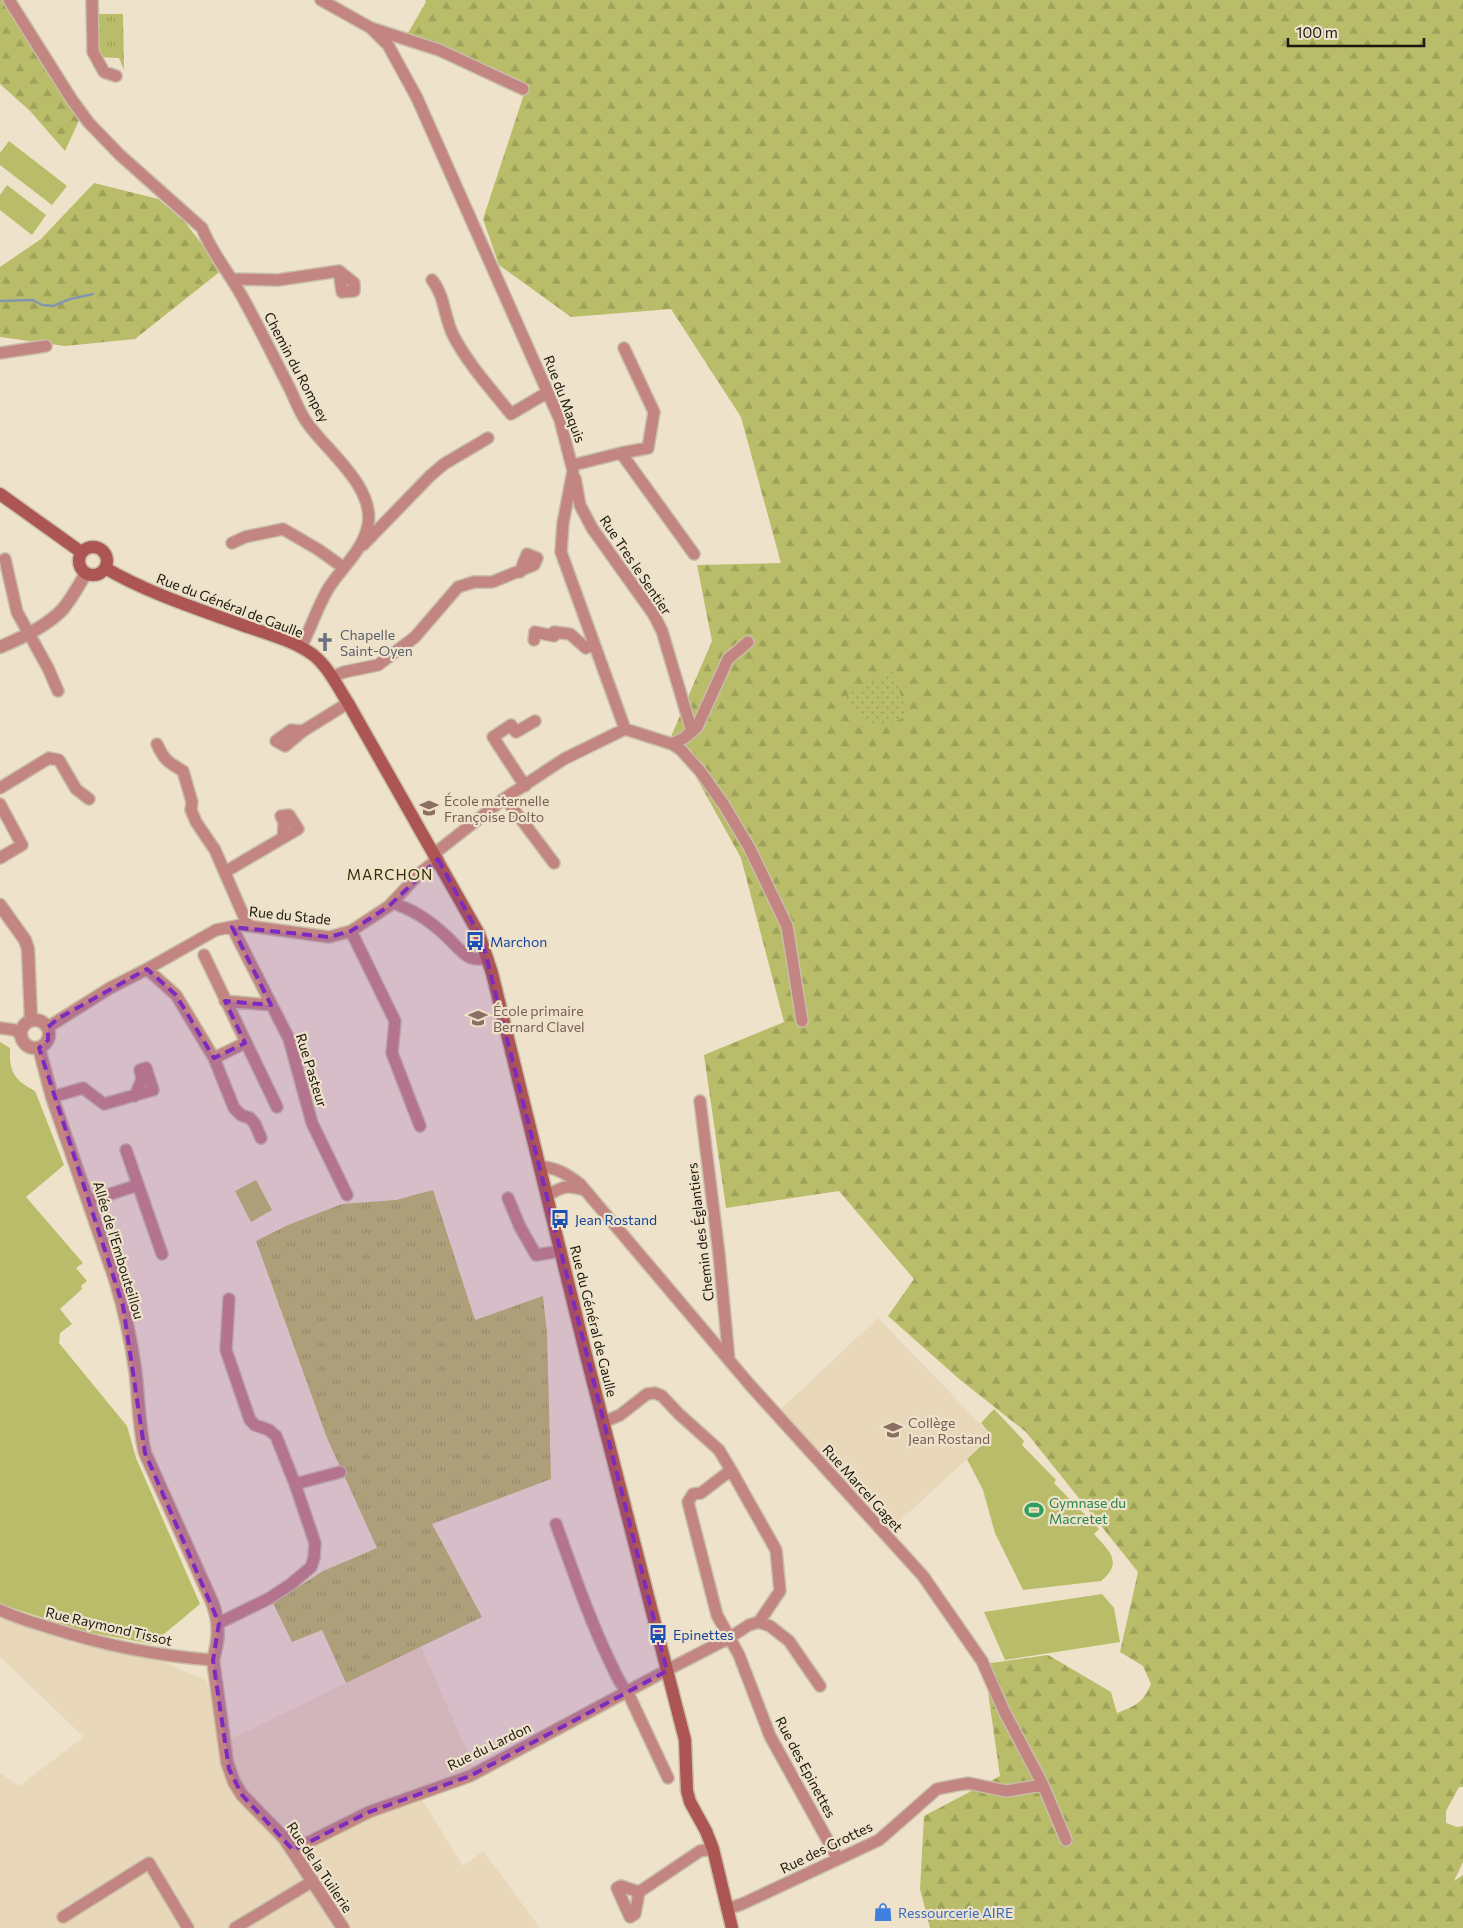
<svg xmlns="http://www.w3.org/2000/svg" width="1463" height="1928" font-family="Commissioner,sans-serif">
<style>
.built{fill:#e8d7b9}
.grass{fill:url(#grass-tufts)}
.forest{fill:url(#forest-firs)}
.park{fill:url(#park-dots)}
.garden{fill:#b9bc68}
.lines{fill:none;stroke-linecap:round;stroke-linejoin:round}
.stream{stroke:#8296af;stroke-width:2.5}
.minor-casing{stroke:#c8bea8;stroke-width:14}
.tertiary-casing{stroke:#c8bea8;stroke-width:15}
.secondary-casing{stroke:#c8bea8;stroke-width:15}
.minor{stroke:#c28582;stroke-width:11}
.tertiary{stroke:#c28582;stroke-width:12}
.secondary{stroke:#ac5553;stroke-width:12}
.marked{fill:#7b2cbf;fill-opacity:0.2;stroke:#7b2cbf;stroke-width:4;stroke-dasharray:10 6;stroke-linejoin:round}
.labels{text-anchor:middle;dominant-baseline:central;stroke-width:4.5;stroke-linejoin:round;paint-order:stroke}
.street-label{font-size:14px;fill:#1c180f;stroke:#eee2ca}
.worship-label{font-size:14px;fill:#5b616d;stroke:#eee2ca;text-anchor:start}
.education-label{font-size:14px;fill:#785e54;stroke:#eee2ca;text-anchor:start}
.transit-label{font-size:14px;fill:#164399;stroke:#eee2ca;text-anchor:start}
.leisure-label{font-size:14px;fill:#27864d;stroke:#eee2ca;text-anchor:start}
.shop-label{font-size:14px;fill:#366cbe;stroke:#eee2ca;text-anchor:start}
.neighbourhood-label{font-size:15px;letter-spacing:1px;fill:#363004;stroke:#eee2ca}
</style>
<defs>
<pattern id="grass-tufts" width="24" height="20" patternUnits="userSpaceOnUse" patternTransform="scale(1.25)"><rect width="24" height="20" fill="#b9bc68"/><path d="M3 7l-1-3M5 7V3M7 7l1-3M15 17l-1-3M17 17v-4M19 17l1-3" fill="none" stroke="#9ea159"/></pattern>
<pattern id="forest-firs" width="22" height="20" patternUnits="userSpaceOnUse" patternTransform="scale(1.25)"><rect width="22" height="20" fill="#b9bc68"/><path d="M5 1l3.5 6h-7zM16 11l3.5 6h-7z" fill="#9ea159"/></pattern>
<pattern id="park-dots" width="8" height="8" patternUnits="userSpaceOnUse" patternTransform="scale(1.25)"><rect width="8" height="8" fill="#b9bc68"/><path d="M2 2h.1M6 6h.1" fill="none" stroke="#9ea159" stroke-width="1.8" stroke-linecap="round"/></pattern>
</defs>
<rect width="100%" height="100%" fill="#eee2ca"/>
<path class="built" d="M878,1318l114,118 -100,92 -66,-68 -45,-51z
M0,1618l73,25 93,20 41,18 13,63 201,-97 54,122 -57,24 45,73 20,-15 57,77h-540v-155l19,13 65,-49 -84,-80z"/>
<path class="grass" d="M96,14h27l1,56 -5,-12 -21,-1z
M433,1190l42,130 68,-24 4,38 4,145 -119,45 50,93 -136,66 -24,-53 -30,12 -19,-39 50,-32 54,-23 -50,-110 -71,-197 32,-16 54,-21 54,-4z"/>
<path class="forest" d="M0,0h7l74,116 -16,35 -35,-40 -30,-27z
M425,0h1038v1787h-4l-13,24v12l11,4 6,-1v36l-9,19 9,-6v53h-533l-10,-39 4,-73 76,-40 -16,-112 64,-9 63,37 6,21c18,-7 26,-10 34,-29l-8,-18 -23,-14 18,-80 -112,-140 -68,-54 -70,-62 26,-37 -75,-88 -113,17 -22,-153 80,-33 -43,-164 -51,-92 -23,-20 45,-105 -15,-76 84,-2 -40,-146 -70,-108 -100,8 -72,-52 -16,-46 44,-134 -29,-10 -90,-42 18,-31z
M94,183l64,16 26,22 38,49 -87,69 -70,7 -65,-9v-70l41,-28z"/>
<path class="park" d="M892,670l15,43c-5,6 -8,7 -16,10 -22,6 -35,-10 -50,-24z"/>
<path class="garden" d="M9,141l58,45 -15,19 -52,-40v-12z
M7,185l39,30 -14,20 -32,-25v-15z
M0,1042l10,6c-1,24 4,32 25,43l29,74 -38,32 57,66 -7,5 11,13 -6,5 1,3 -22,20 12,15 -12,9 -1,10 68,83 9,32 64,146 -48,40 -65,-12 -87,-28z
M256,1180l16,30 -21,12 -16,-31z
M994,1409l30,32 -2,4 34,35 -2,3 45,46 -5,5c15,17 30,28 7,47l-78,9 -28,-57 -12,-43 -16,-31 25,-23 -11,-13z
M1102,1594l12,14 6,34 -115,18 -21,-48z"/>
<g class="lines">
<path class="stream" d="M0,301l33,-1 9,5 11,1 17,-7 23,-5"/>
<g class="minor-casing">
<path id="minor" d="M9,0l63,100 17,23 31,32 82,73c10,26 29,47 42,72 16,29 30,58 45,87 6,12 11,27 19,37 20,28 67,63 60,101 -5,26 -27,43 -40,64 -11,19 -17,39 -27,58
M92,0l1,52 11,20 12,4
M321,0l50,28 68,22 84,39
M371,28l17,17 29,53 143,322 13,51 -10,52 -2,29 64,177 -61,30 -59,39 -70,55
M232,279l46,1 61,-9 15,12v8l-12,1 -3,-21
M432,280c13,16 12,37 21,55 15,29 38,54 58,79l37,-22
M0,353l46,-7
M621,453l27,-5 6,-36 -30,-64
M573,465l48,-12 73,101
M575,478l5,27 12,23 62,87 8,16 30,101
M232,543l13,-6 38,-8 36,21 25,18
M363,545l67,-69 14,-12 44,-26
M5,559l12,53 31,56 10,23
M534,640l1,-8 19,4v-4l16,2 16,14 7,-4
M332,677l12,-5 34,-7 37,-28 43,-50 16,-5h18l42,-17 3,-7 -10,-4 -7,18
M625,729l47,15 9,6 19,21 24,34 25,42 38,79 15,95
M303,731l-12,-1 -15,11 9,5 18,-15 45,-28
M157,744c7,16 11,18 26,27l9,31 -1,8 5,12 19,28 33,76
M672,744l12,-6 13,-11 31,-68 20,-17
M525,786l-32,-49 18,-12 5,7 19,-11
M0,788l49,-30 10,2 17,29 13,10
M505,798l49,65
M0,804l22,41 -22,13
M225,872l73,-43 -9,-14 -8,1 3,6 -1,16
M392,903c21,6 38,18 53,32 8,7 15,17 24,22 6,3 13,2 19,2
M232,927l57,112 23,84 35,72
M351,931l44,90 -3,32 28,73
M204,955l73,152
M147,969l29,26 38,63 20,50 7,7 9,3 5,6 6,14
M225,1001l46,4
M48,1027l62,-39 37,-19 69,-39 25,-5 88,12 22,-6 38,-25 32,-34 17,-13
M0,1028l15,2 6,5
M214,1058l31,-15
M52,1097l31,-9 21,16 49,-14 -7,-22 -6,2 2,9 -7,17
M700,1101l19,153 10,106
M126,1150l36,104
M541,1167c15,0 27,8 39,17l170,201 173,191 59,85 22,50 39,74 23,55
M548,1195c15,-9 19,-10 37,-5
M508,1198l12,29 16,28 25,-4
M89,1201l49,-16
M604,1422l16,-7 27,-21 8,-1 7,3 17,18 40,36 12,20 -30,23 -8,1 -5,8 29,113 22,40 31,81 68,123
M731,1470l45,80 4,41 -21,31
M295,1484l45,-12
M556,1524c17,47 33,95 55,140 5,11 10,22 18,31l39,83
M0,1610c16,8 34,13 51,18 52,17 107,28 162,32
M219,1623l49,-24 23,-15 20,-17 3,-9 1,-15 -20,-59 -19,-48 -7,-6 -14,-5 -5,-5 -10,-29 -14,-41 3,-51
M293,1850l76,-38 101,-36 201,-108 58,-30 20,-13 10,-3 11,4 19,15 31,45
M639,1892l-18,-6 -4,2 13,29 5,-3 4,-22 61,-41 13,-2
M727,1909l15,-5 137,-64 58,-51 31,-6 38,8 37,-6
M63,1917l86,-54 39,65
M235,1928l78,-47"/>
</g>
<g class="tertiary-casing">
<path id="tertiary" d="M0,647c22,-9 47,-21 63,-38 9,-11 16,-24 23,-36
M0,905l25,35 3,9 3,71
M21 1034a14 14 0 1 1 28 0a14 14 0 1 1-28 0Z
M39,1048l13,49 63,182c9,30 16,60 20,90 4,28 3,56 10,84l67,149c8,21 7,37 1,58l14,102 7,20 8,13 42,43 59,90"/>
</g>
<g class="secondary-casing">
<path id="secondary" d="M0,494l81,58
M79 561a14 14 0 1 1 28 0a14 14 0 1 1-28 0Z
M105,568c43,25 90,40 137,57 23,8 50,15 70,29 16,12 25,32 36,49l131,231 13,39 94,382 99,385 2,51 3,11 16,29 7,18 19,79"/>
</g>
<use href="#minor" class="minor"/>
<use href="#tertiary" class="tertiary"/>
<use href="#secondary" class="secondary"/>
</g>
<path class="marked" d="M438,859l44,81 185,731 -197,105 -101,36 -76,38 -51,-55 -13,-26 -16,-109 6,-37 -74,-170 -22,-147 -84,-258 9,-8v-13l11,-9 88,-49 29,26 38,63 31,-15 -20,-42 46,4 -39,-78 97,10 22,-6 38,-25z"/>
<defs>
<g id="church-bare" transform="scale(1.5)"><path d="M-1.2-6h2.4v3.5h3.3v2.4h-3.3V6h-2.4V-.1h-3.3v-2.4h3.3Z" fill="#6b7280" stroke="#eee2ca" stroke-width="2.5" paint-order="stroke"/></g>
<g id="school-bare" transform="scale(1.5)"><path d="M0-5L7-2L0 1L-7-2ZM-4 1L0 2.5L4 1V4Q0 6-4 4Z" fill="#8d6e63" stroke="#eee2ca" stroke-width="2.5" paint-order="stroke"/></g>
<g id="bus-bare" transform="scale(1.5)"><path d="M-5-6H5V4H4V6H2V4H-2V6H-4V4H-5ZM-3.5-4V0h7V-4ZM-3.5 1.2v1.5H-2V1.2ZM2 1.2v1.5H3.5V1.2Z" fill="#1a4fb4" stroke="#eee2ca" stroke-width="2.5" paint-order="stroke"/></g>
<g id="stadium-bare" transform="scale(1.5)"><path d="M0-5a6.5 5 0 1 0 0 10a6.5 5 0 1 0 0-10ZM-3.5-1.8h7v3.6h-7Z" fill="#2e9e5b" stroke="#eee2ca" stroke-width="2.5" paint-order="stroke"/></g>
<g id="shop-bare" transform="scale(1.5)"><path d="M-5-2.5h2.3a2.7 3.5 0 0 1 5.4 0H5L5.5 6h-11ZM-1.5-2.5h3a1.5 2.3 0 0 0-3 0Z" fill="#3f7fe0" stroke="#eee2ca" stroke-width="2.5" paint-order="stroke"/></g>
</defs>
<g fill-rule="evenodd">
<use href="#church-bare" x="325" y="642"/>
<use href="#school-bare" x="429" y="808"/>
<use href="#bus-bare" x="475" y="941"/>
<use href="#school-bare" x="478" y="1018"/>
<use href="#bus-bare" x="560" y="1219"/>
<use href="#school-bare" x="893" y="1430"/>
<use href="#stadium-bare" x="1034" y="1510"/>
<use href="#bus-bare" x="658" y="1634"/>
<use href="#shop-bare" x="883" y="1912"/>
</g>
<g class="labels">
<g class="street-label">
<text transform="translate(297 367) rotate(62)">Chemin du Rompey</text>
<text transform="translate(565 399) rotate(69)">Rue du Maquis</text>
<text transform="translate(636 565) rotate(56)">Rue Tres le Sentier</text>
<text transform="translate(230 605) rotate(21)">Rue du Général de Gaulle</text>
<text transform="translate(290 915) rotate(6)">Rue du Stade</text>
<text transform="translate(312 1070) rotate(73)">Rue Pasteur</text>
<text transform="translate(700 1232) rotate(-97)">Chemin des Églantiers</text>
<text transform="translate(119 1250) rotate(73)">Allée de l'Embouteillou</text>
<text transform="translate(594 1321) rotate(76)">Rue du Général de Gaulle</text>
<text transform="translate(863 1488) rotate(48)">Rue Marcel Gaget</text>
<text transform="translate(109 1626) rotate(13)">Rue Raymond Tissot</text>
<text transform="translate(489 1746) rotate(-26)">Rue du Lardon</text>
<text transform="translate(806 1767) rotate(62)">Rue des Epinettes</text>
<text transform="translate(826 1847) rotate(-26)">Rue des Grottes</text>
<text transform="translate(320 1867) rotate(56)">Rue de la Tuilerie</text>
</g>
<g class="worship-label">
<text x="340" y="634">Chapelle<tspan x="340" dy="16">Saint-Oyen</tspan></text>
</g>
<g class="education-label">
<text x="444" y="800">École maternelle<tspan x="444" dy="16">Françoise Dolto</tspan></text>
<text x="493" y="1010">École primaire<tspan x="493" dy="16">Bernard Clavel</tspan></text>
<text x="908" y="1422">Collège<tspan x="908" dy="16">Jean Rostand</tspan></text>
</g>
<g class="transit-label">
<text x="490" y="941">Marchon</text>
<text x="575" y="1219">Jean Rostand</text>
<text x="673" y="1634">Epinettes</text>
</g>
<g class="leisure-label">
<text x="1049" y="1502">Gymnase du<tspan x="1049" dy="16">Macretet</tspan></text>
</g>
<g class="shop-label">
<text x="898" y="1912">Ressourcerie AIRE</text>
</g>
<g class="neighbourhood-label">
<text x="390" y="874">MARCHON</text>
</g>
</g>
<path d="M1288 38v8h136v-8" fill="none" stroke="#1c180f" stroke-width="2.5"/>
<text x="1296" y="38" font-size="15" fill="#1c180f" stroke="#eee2ca" stroke-width="4" paint-order="stroke">100 m</text>
</svg>
